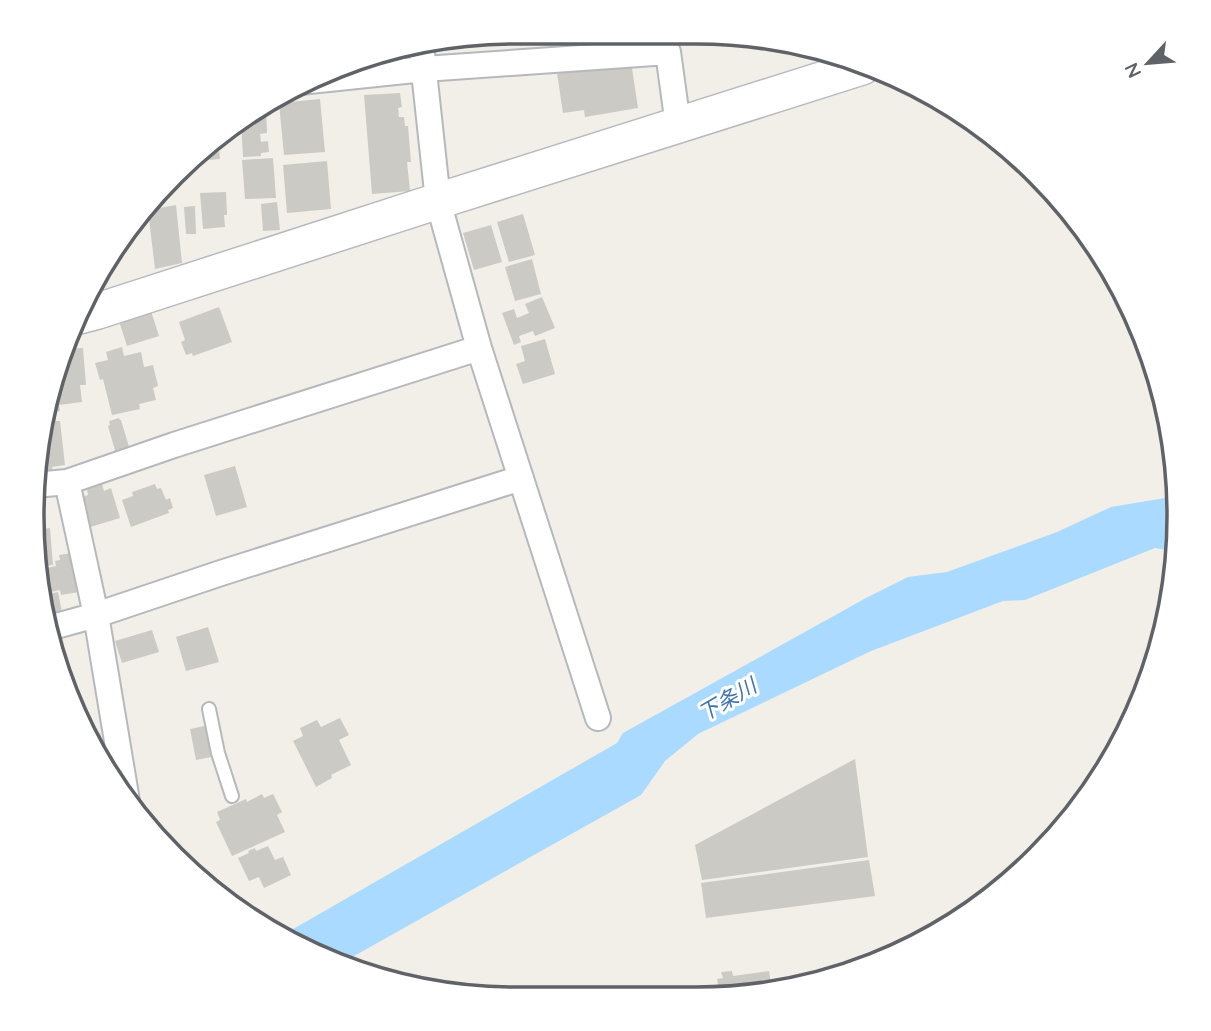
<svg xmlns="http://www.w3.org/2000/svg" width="1211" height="1031" font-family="Quicksand,'Noto Sans JP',sans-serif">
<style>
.water{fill:#aadaff}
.building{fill:#cccac5}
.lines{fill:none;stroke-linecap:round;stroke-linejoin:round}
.lane-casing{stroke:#b5b8bc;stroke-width:16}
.street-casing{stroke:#b5b8bc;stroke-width:28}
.secondary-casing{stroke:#b6babf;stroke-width:38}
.lane{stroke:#fff;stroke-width:12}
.street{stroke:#fff;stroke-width:24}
.secondary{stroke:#fff;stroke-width:35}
.labels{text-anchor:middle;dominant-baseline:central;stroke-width:6;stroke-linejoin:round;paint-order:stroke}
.water-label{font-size:21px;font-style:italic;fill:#4174aa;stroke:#fff}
.rim{fill:none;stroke:#5f6368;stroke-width:3.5}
</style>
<rect width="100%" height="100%" fill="#f1efe8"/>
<path class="water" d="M1177,496l1,56 -23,-4 -130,52 -22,1 -132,50 -173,83 -33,27 -24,34 -303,170 -7,-2 -50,-27 336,-193 6,-10 243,-135 42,-21 39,-5 110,-40 54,-25z"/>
<path class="building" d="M631,62l7,46 -53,9 -1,-7 -21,3 -6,-40z
M400,93l2,14 -4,1 1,9h5l1,9h3l3,36h-4l3,29 -38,3 -8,-99z
M320,99l5,53 -41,3 -5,-52z
M266,108l1,25 -7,1 1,8 7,-1 1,11 -8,1v3l-18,1 -2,-35 19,-13z
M218,137l2,22 -23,2 -1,-6h-3l3,-3z
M273,158l3,40 -31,1 -3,-39z
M327,161l4,48 -44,4 -4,-48z
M226,192l1,23h-3l1,12 -22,2 -3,-36z
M277,202l3,28 -17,1 -2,-27z
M176,205l6,58 -27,6 -7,-59z
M195,206l1,28h-10l-2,-27z
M523,214l12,41 -26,7 -12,-40z
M491,225l11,37 -28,8 -11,-37z
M532,259l9,35 -26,7 -10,-34z
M542,297l13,31 -20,8 -2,-5 -14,5 2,6 -7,3 -12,-32 12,-4 3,9 12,-5 -4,-9z
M219,307l13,35 -39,14 -1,-3 -6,2 -5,-13 4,-2 -6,-18z
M150,308l9,28 -32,10 -9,-28z
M545,339l10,35 -32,10 -7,-20 9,-3 -4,-15z
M122,347l2,9 17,-4 3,15 9,-2 5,21 -5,2 3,12 -17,4 1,5 -28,6 -9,-36 -3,1 -5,-17 13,-3 -2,-8z
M83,348l3,37h-6l2,17 -23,3 1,6 -14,1 13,-47 8,-1 -1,-15z
M55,413l1,8h4l5,44 -13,2 1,4 -15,2 -2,-21 10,-38z
M119,418l1,2h1l9,30 -14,4 -8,-28 2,-1 -1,-4z
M235,466l12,41 -31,9 -12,-41z
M102,484l2,7 7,-3 9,30 -33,10 -9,-30 10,-3 -1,-6z
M155,484l2,5 4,-1 5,12 4,-2 3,10 -5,2 1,3 -38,14 -9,-27 11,-4 -1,-4z
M33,527h3v3l14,-2 3,37 -10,1 1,6h-6l-5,-24z
M72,553l7,39 -18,3 -1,-5 -9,2 -4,-24 9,-2 -1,-5 5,-1 -1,-5z
M58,592l4,20 -14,3 -4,-20z
M208,627l11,35 -33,9 -10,-34z
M152,630l7,22 -37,11 -7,-22z
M340,718l9,17 -10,5 12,25 -20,10 1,3 -16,9 -23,-46 10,-5 -3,-8 17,-8 4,7z
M209,725l7,31 -20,4 -6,-31z
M100,733l5,15 -9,2 -7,-14z
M855,759l13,98 -166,23 -7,-35z
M262,794l2,4 9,-4 9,18 -5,3 8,17 -53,24 -16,-34 4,-2 -3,-8 29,-13 1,3z
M268,846l7,14 8,-3 8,18 -27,13 -5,-11 -10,4 -11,-23 11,-5 -1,-2 7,-3 1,3z
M869,860l6,36 -169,22 -5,-35z
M732,971l1,5 36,-5 3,19 -44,8h-8l-3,-19 6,-1 -2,-6z"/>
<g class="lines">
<g class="lane-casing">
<path id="lane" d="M209,709l9,44 14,43"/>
</g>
<g class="street-casing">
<path id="street" d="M421,44l17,157 41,147 119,370
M300,82l124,-13 244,-17 10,73
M67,482l29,133 31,186
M35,485l32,-3 107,-37 305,-97
M49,628l47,-13 125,-42 300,-95"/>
</g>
<g class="secondary-casing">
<path id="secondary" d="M75,317l23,-6 340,-110 424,-134"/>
</g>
<use href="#lane" class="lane"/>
<use href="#street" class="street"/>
<use href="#secondary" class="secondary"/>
</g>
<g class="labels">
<g class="water-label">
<text transform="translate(727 699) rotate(-30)">下条川</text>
</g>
</g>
<path d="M0 0H1211V1031H0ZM515 44H696A471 471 0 0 1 1167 515V516A471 471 0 0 1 696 987H515A471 471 0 0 1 44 516V515A471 471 0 0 1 515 44Z" fill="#fff" fill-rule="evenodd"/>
<path class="rim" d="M515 44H696A471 471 0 0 1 1167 515V516A471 471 0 0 1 696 987H515A471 471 0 0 1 44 516V515A471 471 0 0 1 515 44Z"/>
<g transform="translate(1148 63) rotate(244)" stroke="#ffffff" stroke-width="5" paint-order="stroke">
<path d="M0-5L12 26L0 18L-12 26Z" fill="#5f6368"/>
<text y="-10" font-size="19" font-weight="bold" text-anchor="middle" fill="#5f6368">N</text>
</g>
</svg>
